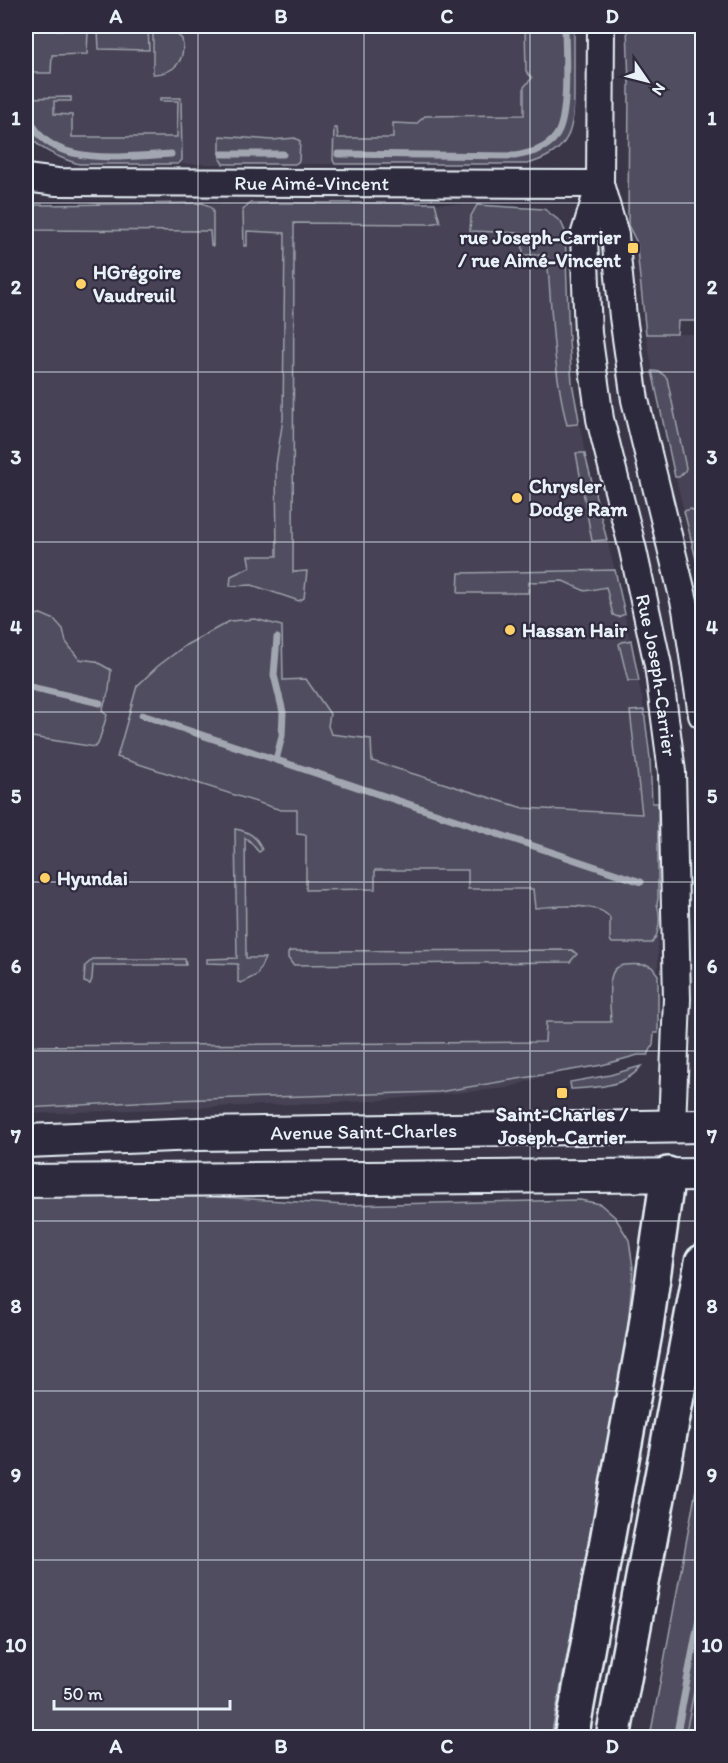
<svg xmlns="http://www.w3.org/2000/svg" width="728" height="1763" font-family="Itim,sans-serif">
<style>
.built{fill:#464354}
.green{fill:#504e5f;stroke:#9ca0ac;stroke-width:1.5}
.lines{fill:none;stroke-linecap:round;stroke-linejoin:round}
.stream{stroke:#a2a6b1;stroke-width:7}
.minor-casing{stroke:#e8f1f8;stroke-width:30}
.major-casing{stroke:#e8f1f8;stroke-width:36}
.highway-casing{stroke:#e8f1f8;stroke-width:38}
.minor{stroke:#2f2a3d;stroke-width:26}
.major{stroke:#2f2a3d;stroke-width:32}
.highway{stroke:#2f2a3d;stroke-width:33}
.grid{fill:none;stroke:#e8f1f8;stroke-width:1.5;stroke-opacity:0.55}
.poi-dot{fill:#ffd166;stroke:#2f2a3d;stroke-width:2}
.labels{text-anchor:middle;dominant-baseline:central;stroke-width:4.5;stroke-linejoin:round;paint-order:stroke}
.street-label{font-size:20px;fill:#e8f1f8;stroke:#2f2a3d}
.poi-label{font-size:20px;font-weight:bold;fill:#e8f1f8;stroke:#2f2a3d;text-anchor:start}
.neatline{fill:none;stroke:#e8f1f8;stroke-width:2}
.grid-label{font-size:20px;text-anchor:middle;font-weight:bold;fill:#e8f1f8}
</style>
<rect width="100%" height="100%" fill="#3a3648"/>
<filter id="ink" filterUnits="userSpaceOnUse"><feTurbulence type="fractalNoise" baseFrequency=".0167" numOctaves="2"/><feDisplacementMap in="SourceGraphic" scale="12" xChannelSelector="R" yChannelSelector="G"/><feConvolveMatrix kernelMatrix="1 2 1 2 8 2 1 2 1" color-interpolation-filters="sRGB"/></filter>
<g filter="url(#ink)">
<path class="built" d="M26,26h548l-1,98 -11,20 -9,9 -12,7 -14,4h-448l-13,-4 -22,-11 -10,-9 -8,-12z
M395,202l89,3 60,4 17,13 4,9 2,70 5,82 13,70 31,122 27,128 9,100h6v230h-4l-1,12 -5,10h-10l-36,10 -55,10 -40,13 -133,13 -348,13v-907l10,-2z
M646,334h56v249l-39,-156z
M702,1652v85h-17z"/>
<path class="green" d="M26,26h30l1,4h31l-1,24 -35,1 -1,18h-25z
M116,26h32l1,24 -50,-1 -1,-19h18z
M153,26h15l14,13c4,21 -7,35 -29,35z
M525,26h49c0,20 0,40 0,60 0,41 -1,66 -47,78h-192l-2,-4 1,-32h3l1,10h55v-15l23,1 9,-8 99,-1v-28l8,-9 -6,-7z
M627,26h75v295h-24l-1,13h-31l-10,-93 -8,-16 1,-141z
M71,97v4h-17v13l18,1v22h105l1,-36h-18v-3h21l1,62 -4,4h-99c-17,-5 -49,-17 -53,-37 -2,-9 -1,-20 0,-29z
M220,136l52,4 23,-2 5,3 -1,20 -4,3h-72l-3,-5z
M203,203l6,3 4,4v36l-2,-1 -1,-14 -184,-1v-19l10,-6z
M250,203h185l5,19 -11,2 -135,-1 -1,349 14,-1 -3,27 -5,3 -47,-16 -22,1 1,-10 19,-9 -2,-11h29l-1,-91 7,-46 2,-186 -38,-2v15h-3l-1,-36z
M477,205l67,4 17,13 4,9 4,110 3,42 7,37 -2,4 -10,1c-14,-55 -15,-113 -20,-170h-24l-1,-22 -52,-2 1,-15z
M652,371l8,1 7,6 19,90 -1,3 -6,6h-4z
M576,453h9v2l22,85 -15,1z
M691,509c18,8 12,56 11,74l-18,-72z
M615,570l10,44 -7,3 -5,-2 -7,-28 -21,4 -22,-10 -34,1 -1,11h-70l1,-20z
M41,614l14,6 8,9 3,13 13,17 16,2 16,9 -2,20 -7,21 5,4 -9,29 -3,3 -69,-11v-120z
M255,619l27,7 1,54 23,-1 24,35 -2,12 3,8 40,5 1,22 151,47 119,6 -12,-103 14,-1 6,48 2,45h6v96l-1,5c4,12 3,29 -5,39h-40l-2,-3v-22c-10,-16 -57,-12 -75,-10l-2,-19h-65v-19h-93v19l-69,1v-55l-9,-1v-24h-16l-164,-53 20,-71 21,-20 28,-21 44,-24z
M631,640v1l8,40h-11l-9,-37 3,-2z
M235,829c14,2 23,8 27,21l-3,2c-5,-4 -7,-11 -14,-14l1,120h19l-8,17 -16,8 -3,-1v-18l-31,-1v-4l30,-1z
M572,950l5,4 -7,8 -277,3 -5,-7v-5l2,-2z
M93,959h92l1,6h-93l-1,14 -2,5 -6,-2 1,-16z
M647,965l5,2 6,8v58h-4l-1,12 -5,10h-10l-36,10 -163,27 -266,8 -147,8v-62l519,-4 1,-20h65c0,-12 -6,-49 7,-55 8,-4 20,-2 29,-2z
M641,1066c-15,21 -47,22 -70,23l-1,-7 40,-7z
M207,1196l137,9 236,-5 20,4 15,13 14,23 4,28 -5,59 -11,72 -66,338 -525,1v-541z
M702,1457v195l-17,85h-35z"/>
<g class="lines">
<path class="stream" d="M27,102c5,70 96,54 144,52
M222,154h61
M338,154l177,2c15,-3 31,-6 41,-20 14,-18 9,-86 9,-110
M26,686l74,17
M142,715l499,167
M276,760l6,-24 1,-24 -9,-37 3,-37
M676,1738l26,-135"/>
<g class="minor-casing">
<g id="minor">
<path d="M601,26l-1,158 15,51 8,82 12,83 51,209 16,106"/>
<path id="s1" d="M26,178l31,4 543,2"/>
<path id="s2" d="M600,184l-16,52 4,97 12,86 33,131 25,115 14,107 5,227 -5,127"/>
</g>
</g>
<g class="major-casing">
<g id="major">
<path id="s3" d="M26,1141l172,-7 504,-8"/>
<path d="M26,1181l676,-6"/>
</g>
</g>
<g class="highway-casing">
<path id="highway" d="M571,1738l74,-405 23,-159
M613,1738l89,-476"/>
</g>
<use href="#minor" class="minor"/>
<use href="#major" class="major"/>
<use href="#highway" class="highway"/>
</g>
</g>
<path class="grid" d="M198,26v1712M364,26v1712M530,26v1712M26,203h676M26,372h676M26,542h676M26,712h676M26,882h676M26,1051h676M26,1221h676M26,1391h676M26,1560h676"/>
<g class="poi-dot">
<rect x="627" y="242" width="12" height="12" rx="3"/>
<circle cx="81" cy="284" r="6"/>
<circle cx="517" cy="498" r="6"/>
<circle cx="510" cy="630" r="6"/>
<circle cx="45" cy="878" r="6"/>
<rect x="556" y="1087" width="12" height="12" rx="3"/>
</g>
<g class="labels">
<g class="street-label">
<text stroke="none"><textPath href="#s1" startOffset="286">Rue Aimé-Vincent</textPath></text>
<text stroke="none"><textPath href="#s2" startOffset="501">Rue Joseph-Carrier</textPath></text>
<text stroke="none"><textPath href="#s3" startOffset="338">Avenue Saint-Charles</textPath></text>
</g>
<g class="poi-label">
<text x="621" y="237" text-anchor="end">rue Joseph-Carrier<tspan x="621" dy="23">/ rue Aimé-Vincent</tspan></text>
<text x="93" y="272">HGrégoire<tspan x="93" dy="23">Vaudreuil</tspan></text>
<text x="529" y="486">Chrysler<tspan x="529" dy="23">Dodge Ram</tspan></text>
<text x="522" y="630">Hassan Hair</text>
<text x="57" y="878">Hyundai</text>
<text x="562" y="1114" text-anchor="middle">Saint-Charles /<tspan x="562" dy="23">Joseph-Carrier</tspan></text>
</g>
</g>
<rect width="728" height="1763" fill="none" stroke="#2f2a3d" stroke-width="66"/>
<g transform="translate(647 81) rotate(125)" stroke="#2f2a3d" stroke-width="4.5" paint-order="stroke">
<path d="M0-4.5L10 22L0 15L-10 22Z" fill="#e8f1f8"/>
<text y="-9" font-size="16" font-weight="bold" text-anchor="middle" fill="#e8f1f8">N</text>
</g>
<path d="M54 1700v9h176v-9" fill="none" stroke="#e8f1f8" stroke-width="3"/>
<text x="63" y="1700" font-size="18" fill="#e8f1f8" stroke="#2f2a3d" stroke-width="4.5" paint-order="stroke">50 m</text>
<rect x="33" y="33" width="662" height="1697" class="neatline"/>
<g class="grid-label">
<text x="116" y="23">A</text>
<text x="281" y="23">B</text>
<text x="447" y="23">C</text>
<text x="612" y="23">D</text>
<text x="16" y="125">1</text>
<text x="712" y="125">1</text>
<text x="16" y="294">2</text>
<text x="712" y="294">2</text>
<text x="16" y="464">3</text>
<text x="712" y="464">3</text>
<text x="16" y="634">4</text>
<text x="712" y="634">4</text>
<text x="16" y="803">5</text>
<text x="712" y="803">5</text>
<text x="16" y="973">6</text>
<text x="712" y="973">6</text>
<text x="16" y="1143">7</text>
<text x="712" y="1143">7</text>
<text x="16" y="1313">8</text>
<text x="712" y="1313">8</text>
<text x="16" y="1482">9</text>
<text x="712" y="1482">9</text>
<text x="16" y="1652">10</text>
<text x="712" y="1652">10</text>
<text x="116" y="1753">A</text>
<text x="281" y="1753">B</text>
<text x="447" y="1753">C</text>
<text x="612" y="1753">D</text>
</g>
</svg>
